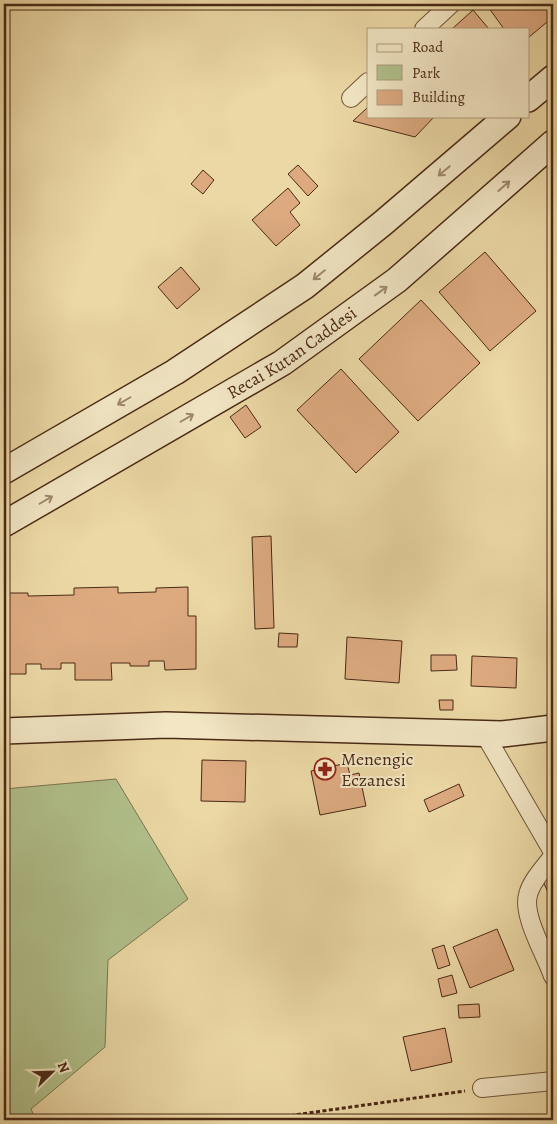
<svg xmlns="http://www.w3.org/2000/svg" width="557" height="1124" font-family="Alegreya,serif">
<style>
.green{fill:#b1c08b;stroke:#7e7450}
.building{fill:#ddaa80;stroke:#4a2915}
.lines{fill:none;stroke-linecap:round;stroke-linejoin:round}
.street-casing{stroke:#725539;stroke-width:20}
.secondary-casing{stroke:#4a2915;stroke-width:28}
.path{stroke:#4a2915;stroke-width:3;stroke-dasharray:4 2.5;stroke-linecap:butt}
.street{stroke:#f2e6c4;stroke-width:18}
.secondary{stroke:#f2e6c4;stroke-width:25}
.oneway{stroke:#9e886c}
.labels{text-anchor:middle;dominant-baseline:central;stroke-width:4;stroke-linejoin:round;paint-order:stroke}
.street-label{font-size:18px;fill:#4a2915;stroke:#f2e6c4}
.poi-label{font-size:18px;fill:#4a2915;stroke:#f2e6c4;text-anchor:start}
</style>
<rect width="100%" height="100%" fill="#ebd8a5"/>
<filter id="stains"><feTurbulence type="fractalNoise" baseFrequency=".004" numOctaves="4"/><feColorMatrix values="0 0 0 0 .2 0 0 0 0 .09 0 0 0 0 .02 0 0 0 .5 -.17"/></filter>
<radialGradient id="worn" r=".72"><stop offset=".6" stop-color="#630" stop-opacity="0"/><stop offset="1" stop-color="#630" stop-opacity=".3"/></radialGradient>
<path class="green" d="M116,779l72,120 -80,61 -3,87 -74,62 5,11h-32v-331z"/>
<path class="building" d="M486,4h67v13l-25,21v-9h-24z
M473,10l16,19h-37z
M368,107v9h67l-20,21 -62,-16z
M298,165l20,21 -10,10 -20,-22z
M203,170l11,10 -11,14 -12,-10z
M288,188l12,15 -10,9 10,13 -24,21 -24,-26z
M485,252l51,59 -46,40 -51,-59z
M181,267l19,22 -23,20 -19,-22z
M421,300l59,63 -62,58 -59,-62z
M341,369l58,63 -43,41 -59,-63z
M246,405l15,22 -16,11 -15,-21z
M271,536l3,92 -19,1 -3,-92z
M118,587v6l38,-1v-4l32,-1v29h8v53l-31,1 -1,-9h-15v5h-19v-3h-19l1,17h-37v-17h-14v6h-20v-5h-15v10h-22v-81h24v3l46,-1v-7z
M279,633l19,1 -1,13h-19z
M347,637l55,4 -3,42 -54,-4z
M431,655h25l1,15 -26,1z
M472,656l45,2 -1,30 -45,-2z
M439,700h14v10h-13z
M202,760l44,1 -1,41 -44,-1z
M347,763l3,12 9,-2 7,33 -46,9 -9,-44z
M459,784l5,12 -35,16 -5,-12z
M553,872v31l-12,-26z
M497,929l17,41 -44,18 -17,-41z
M444,945l6,20 -12,4 -6,-20z
M452,975l5,18 -15,4 -4,-18z
M479,1004l1,13 -21,1 -1,-13z
M445,1028l7,34 -41,9 -8,-34z"/>
<g class="lines">
<g class="street-casing">
<path id="street" d="M424,29l27,-25
M351,98l17,-16
M484,733l69,119
M553,856c-8,11 -22,25 -25,39 -6,21 18,60 25,81
M482,1088l71,-7"/>
</g>
<g class="secondary-casing">
<g id="secondary">
<path d="M528,99l25,-21"/>
<path d="M4,471l171,-99 130,-86 78,-63 125,-107"/>
<path id="s1" d="M4,524l278,-161 115,-83 156,-137"/>
<path d="M4,731l162,-6 336,9 51,-6"/>
</g>
</g>
<path class="path" d="M285,1120l9,-5 171,-24"/>
<use href="#street" class="street"/>
<use href="#secondary" class="secondary"/>
</g>
<defs><path id="oneway-shaft" d="M-6 0H5M1.5-3L5.5 0L1.5 3" fill="none" stroke-width="1.6" stroke-linecap="round" stroke-linejoin="round" transform="scale(1.25)"/></defs>
<g class="oneway">
<use href="#oneway-shaft" transform="translate(444 171) rotate(140)"/>
<use href="#oneway-shaft" transform="translate(504 186) rotate(-41)"/>
<use href="#oneway-shaft" transform="translate(319 275) rotate(141)"/>
<use href="#oneway-shaft" transform="translate(381 291) rotate(-36)"/>
<use href="#oneway-shaft" transform="translate(124 401) rotate(150)"/>
<use href="#oneway-shaft" transform="translate(187 418) rotate(-30)"/>
<use href="#oneway-shaft" transform="translate(46 500) rotate(-30)"/>
</g>
<defs>
<g id="pharmacy-ring" transform="scale(1.125)"><circle r="9.5" fill="#f2e6c4" stroke="#8f2418" stroke-width="1.5"/><path d="M-2-6h4v4h4v4h-4v4h-4v-4h-4v-4h4Z" fill="#8f2418"/></g>
</defs>
<g fill-rule="evenodd">
<use href="#pharmacy-ring" x="325" y="769"/>
</g>
<g class="labels">
<g class="street-label">
<text stroke="none"><textPath href="#s1" startOffset="335">Recai Kutan Caddesi</textPath></text>
</g>
<g class="poi-label">
<text x="341" y="759">Menengic<tspan x="341" dy="21">Eczanesi</tspan></text>
</g>
</g>
<rect width="557" height="1124" fill="none" stroke="#ebd8a5" stroke-width="20"/>
<rect x="5" y="5" width="547" height="1114" fill="none" stroke="#4a2915" stroke-width="2.5"/>
<rect x="10" y="10" width="537" height="1104" fill="none" stroke="#4a2915"/>
<rect x="367" y="28" width="162" height="90" fill="#f2e6c4" stroke="#af9a7e"/>
<rect x="377" y="44" width="25" height="8" fill="#f2e6c4" stroke="#af9a7e"/>
<text x="412" y="52" font-size="15" fill="#4a2915">Road</text>
<rect x="377" y="65" width="25" height="15" fill="#b1c08b" stroke="#af9a7e"/>
<text x="412" y="78" font-size="15" fill="#4a2915">Park</text>
<rect x="377" y="90" width="25" height="15" fill="#ddaa80" stroke="#af9a7e"/>
<text x="412" y="102" font-size="15" fill="#4a2915">Building</text>
<g transform="translate(52 1072) rotate(67)" stroke="#f2e6c4" stroke-width="4" paint-order="stroke">
<path d="M0-4L9 19L0 12L-9 19Z" fill="#4a2915"/>
<text y="-8" font-size="14" font-weight="bold" text-anchor="middle" fill="#4a2915">N</text>
</g>
<rect width="100%" height="100%" filter="url(#stains)"/>
<rect width="100%" height="100%" fill="url(#worn)"/>
</svg>
